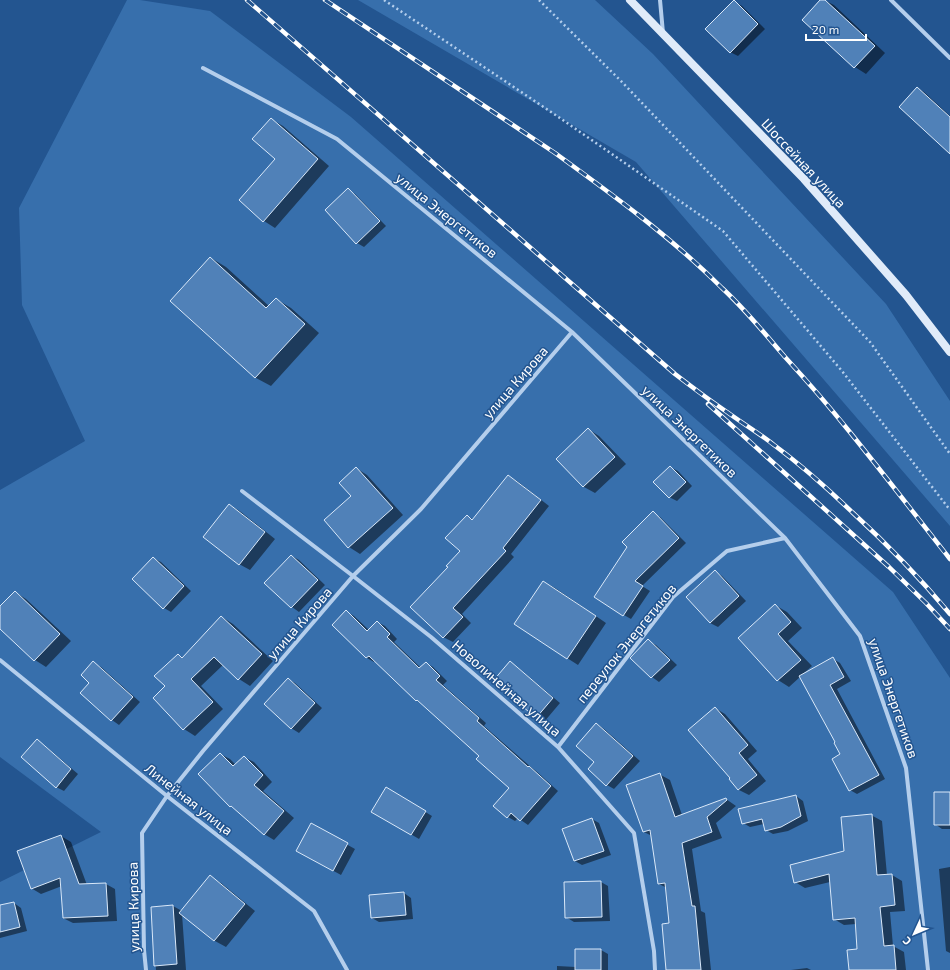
<svg xmlns="http://www.w3.org/2000/svg" width="950" height="970" font-family="'Exo 2',sans-serif">
<style>
.green{fill:#376fac}
.shadow{fill:#0007}
.building{fill:#5081b8;stroke:#d9e8f9}
.lines{fill:none;stroke-linecap:round;stroke-linejoin:round}
.path{stroke:#b4ceec;stroke-width:2.5;stroke-dasharray:2 3;stroke-linecap:butt}
.street{stroke:#b4ceec;stroke-width:4}
.secondary{stroke:#e0ebf9;stroke-width:8}
.rail-casing{stroke:#fff;stroke-width:4.5}
.rail{stroke:#235590;stroke-width:3;stroke-dasharray:9;stroke-linecap:butt}
.labels{text-anchor:middle;dominant-baseline:central;stroke-width:3;stroke-linejoin:round;paint-order:stroke}
.street-label{font-size:14px;fill:#fff;stroke:#235590}
</style>
<rect width="100%" height="100%" fill="#235590"/>
<path class="green" d="M127,0h13l70,11 141,106 542,475 57,86v292h-950v-88l101,-50 -101,-75v-267l85,-49 -63,-136 -3,-97z
M358,0h237l58,54 233,250 64,97v125l-314,-364z"/>
<path class="shadow" d="M822,0h2l10,5 51,48 -19,21 -11,-7 -52,-47z
M734,1l8,5 23,23 -27,27 -8,-4z
M917,88l7,4 26,24v35z
M271,119l12,7 46,40 -54,62 -11,-7 -24,-21 36,-41z
M348,190l7,4 31,32 -22,21 -7,-4z
M211,258l15,9 43,39 7,-7 15,9 28,25 -48,53 -15,-8 -84,-78z
M588,429l11,7 27,28 -31,29 -11,-6 -27,-28z
M670,467l8,4 14,15 -15,15 -8,-4z
M356,468l11,7 36,40 -43,39 -11,-7 -24,-27 27,-24z
M508,476l9,5 32,25 -38,48 3,3 -52,57 9,9 -18,19 -10,-5 6,-70 12,-16 6,-35 7,4z
M230,505l11,7 34,27 -25,31 -11,-6z
M653,513l7,4 26,26 -44,43 8,5 -19,28 -7,-4z
M292,556l7,4 26,25 -26,27 -7,-5z
M153,558l8,4 30,29 -20,21 -7,-4z
M715,571l7,5 24,25 -28,26 -8,-4z
M544,582l11,6 51,35 -28,42 -11,-7z
M15,592l11,7 45,42 -25,26 -11,-7 -35,-32v-20z
M775,605l12,7 15,16 -14,13 24,25 -9,8 30,-15 7,4 11,18 -14,8 48,90 -28,15 -7,-4 -9,-36 -4,-11 -37,-66 -11,10 -11,-7z
M347,612l7,4 15,14 8,-8 8,4 12,13 -3,3 27,26 5,-5 7,4 14,14 -4,4 43,38 -2,3 48,42 4,3 22,20 -30,34 -10,-7 -3,3 -7,-4 2,-29 -29,-32 -58,-52 -7,-4 -40,-40 -2,2 -7,-4 -33,-33z
M222,617l11,7 40,37 -23,25 -11,-7 -16,-14 -22,21 22,23 -28,27 -11,-7 -6,-74 6,3z
M648,641l8,4 21,20 -18,17 -7,-5z
M93,663l8,4 39,35 -21,23 -7,-5 -21,-37z
M510,663l7,4 43,36 -16,19 -7,-5 -42,-36z
M288,679l7,4 27,25 -23,25 -8,-5z
M715,708l10,6 32,37 -9,8 18,22 -17,14 -10,-5 -9,-11 1,-1z
M597,724l7,5 36,32 -26,28 -7,-4 -11,-23z
M37,741l7,4 34,29 -14,17 -8,-4z
M220,754l10,5 6,6 8,-8 10,5 18,20 -9,9 31,27 -20,22 -10,-6 -29,-25 -4,-3 -31,-32z
M659,774l11,6 12,35 44,-16 10,7 -20,17 6,15 -30,11 9,62 4,2 6,57h-44l3,-46 -3,-36 -8,-4 -7,-48 -8,-4z
M386,788l46,28 -13,23 -47,-28z
M950,793v36h-8l-7,-5z
M796,796l7,5 5,20 -20,10 -15,3 -7,-4 -2,-6 -14,3 -7,-4z
M871,815l11,6 5,54h5l10,6 3,30 -15,1 3,34 11,6 2,18h-56l9,-20 -3,-26 -12,1 -10,-6 -4,-37 -25,6 -10,-6 50,-30z
M592,819l7,4 12,32 -29,10 -7,-4z
M312,825l43,24 -14,26 -44,-24z
M61,836l10,6 16,43 19,-1 9,5 2,32 -44,2 -10,-5 -1,-32 -21,8 -10,-6z
M950,867v86l-4,-2 -7,-82z
M210,877l11,6 34,28 -29,36 -11,-6 -33,-27 4,56h-30l-4,-62 21,-2 9,5z
M601,882l7,4 2,35 -36,1 -8,-5z
M404,893l7,5 2,21 -34,3 -7,-4z
M14,903l7,5 6,23 -27,7v-32z
M601,950l7,4v16h-51v-4l19,1z
M807,968l4,2h-20z"/>
<path class="building" d="M734,0l24,24 -28,29 -25,-24z
M820,0h5l50,46 -21,22 -52,-48z
M917,87l33,30v37l-51,-47z
M271,118l47,41 -55,63 -24,-22 36,-41 -23,-20z
M348,188l32,33 -24,23 -31,-34z
M210,257l56,51 10,-10 29,26 -50,54 -85,-77z
M588,428l27,29 -32,30 -27,-28z
M670,466l16,16 -17,16 -16,-16z
M356,467l37,41 -45,40 -24,-28 27,-24 -12,-13z
M508,475l33,25 -38,48 3,3 -53,57 10,9 -20,21 -33,-31 38,-40 -2,-1 14,-15 -15,-13 22,-23 5,5z
M229,504l36,28 -26,33 -36,-28z
M653,511l26,27 -44,43 8,5 -20,30 -29,-19 33,-50 -5,-5z
M291,555l27,25 -27,28 -27,-25z
M153,557l31,29 -21,23 -31,-30z
M715,570l24,26 -29,27 -24,-26z
M543,581l53,35 -29,43 -53,-35z
M15,591l45,43 -26,27 -34,-32v-23z
M775,604l16,18 -13,12 23,26 -24,21 -39,-43z
M346,610l21,21 10,-10 13,13 -3,3 32,31 7,-6 14,14 -4,4 43,38 -2,3 51,46 1,-1 22,20 -31,35 -9,-8 -4,5 -14,-12 16,-18 -33,-29 3,-3 -62,-56 -1,1 -47,-45 -3,2 -34,-33z
M221,616l41,38 -24,26 -24,-23 -23,22 22,23 -30,28 -30,-32 12,-12 -11,-10 24,-22 4,4z
M648,639l22,21 -19,18 -21,-20z
M833,657l11,20 -14,8 49,90 -30,16 -17,-32 8,-5 -6,-11 1,-1 -36,-66z
M93,661l40,36 -22,24 -31,-28 9,-10 -8,-8z
M510,661l43,37 -17,20 -43,-37z
M288,678l27,25 -24,26 -27,-25z
M715,707l33,38 -9,8 18,22 -19,15 -9,-11 1,-1 -42,-48z
M596,723l37,33 -27,30 -18,-17 6,-7 -18,-16z
M37,739l34,30 -15,19 -35,-31z
M220,753l13,13 11,-10 19,19 -9,10 30,26 -20,24 -33,-29 -1,1 -32,-33z
M660,773l15,44 51,-19 1,2 -20,17 5,15 -30,11 10,63h3l6,64h-35l-4,-46 7,-1 -4,-40 -7,1 -8,-54 -7,2 -17,-47z
M386,787l40,24 -15,24 -40,-23z
M934,792h16v33h-16z
M796,795l5,21 -20,11 -16,4 -3,-12 -20,5 -4,-15z
M872,814l5,61 15,-1 3,31 -15,2 4,39 10,-1 2,25h-47l-2,-20 10,-1 -2,-31 -22,2 -4,-46 -35,9 -4,-18 54,-14 -3,-34z
M592,818l12,33 -30,10 -12,-32z
M311,823l37,20 -15,28 -37,-20z
M61,835l18,49 27,-1 2,33 -45,2 -3,-40 -29,11 -14,-38z
M210,875l35,29 -31,37 -35,-28z
M601,881l1,36 -37,1 -1,-36z
M404,892l2,23 -35,3 -2,-23z
M14,902l6,25 -20,5v-27z
M173,905l4,59 -23,2 -3,-59z
M575,949h26v21h-26z"/>
<g class="lines">
<path class="path" d="M384,0l173,116 166,115 119,140 108,139
M539,0l83,82 248,260 80,112"/>
<path class="street" d="M660,0l3,33
M891,0l59,58
M203,68l134,71 235,193 213,206 75,98 46,132 22,202
M242,491l111,85 78,61 127,110 76,86 20,118 1,19
M0,660l167,136 147,115 33,59
M558,747l115,-150 54,-46 58,-13
M146,970l-2,-20 -2,-117 25,-37 36,-45 150,-175 68,-67 151,-177"/>
<path class="secondary" d="M630,0l174,179 102,116 44,57"/>
<g class="rail-casing">
<path id="rail" d="M247,0l428,374c17,13 34,26 52,38 15,11 32,21 47,33 27,20 53,43 78,67 35,32 68,66 98,102
M325,0l230,153c58,42 116,84 167,135 23,21 43,46 63,69 22,24 43,48 64,74 34,42 67,85 101,128
M708,404l181,163 37,36 24,26"/>
</g>
<use href="#rail" class="rail"/>
</g>
<g class="labels">
<g class="street-label">
<text transform="translate(804 163) rotate(47)">Шоссейная улица</text>
<text transform="translate(447 215) rotate(39)">улица Энергетиков</text>
<text transform="translate(515 382) rotate(-49)">улица Кирова</text>
<text transform="translate(690 431) rotate(44)">улица Энергетиков</text>
<text transform="translate(299 623) rotate(-49)">улица Кирова</text>
<text transform="translate(626 643) rotate(-51)">переулок Энергетиков</text>
<text transform="translate(507 688) rotate(41)">Новолинейная улица</text>
<text transform="translate(894 698) rotate(71)">улица Энергетиков</text>
<text transform="translate(189 799) rotate(38)">Линейная улица</text>
<text transform="translate(133 907) rotate(-91)">улица Кирова</text>
</g>
</g>
<g transform="translate(914 934) rotate(226)" stroke="#235590" stroke-width="3" paint-order="stroke">
<path d="M0-3L7 15L0 10L-7 15Z" fill="#ffffff"/>
<text y="-6" font-size="11" font-weight="bold" text-anchor="middle" fill="#ffffff">С</text>
</g>
<path d="M806 34v6h60v-6" fill="none" stroke="#ffffff" stroke-width="2"/>
<text x="812" y="34" font-size="12" fill="#ffffff" stroke="#235590" stroke-width="3" paint-order="stroke">20 m</text>
</svg>
